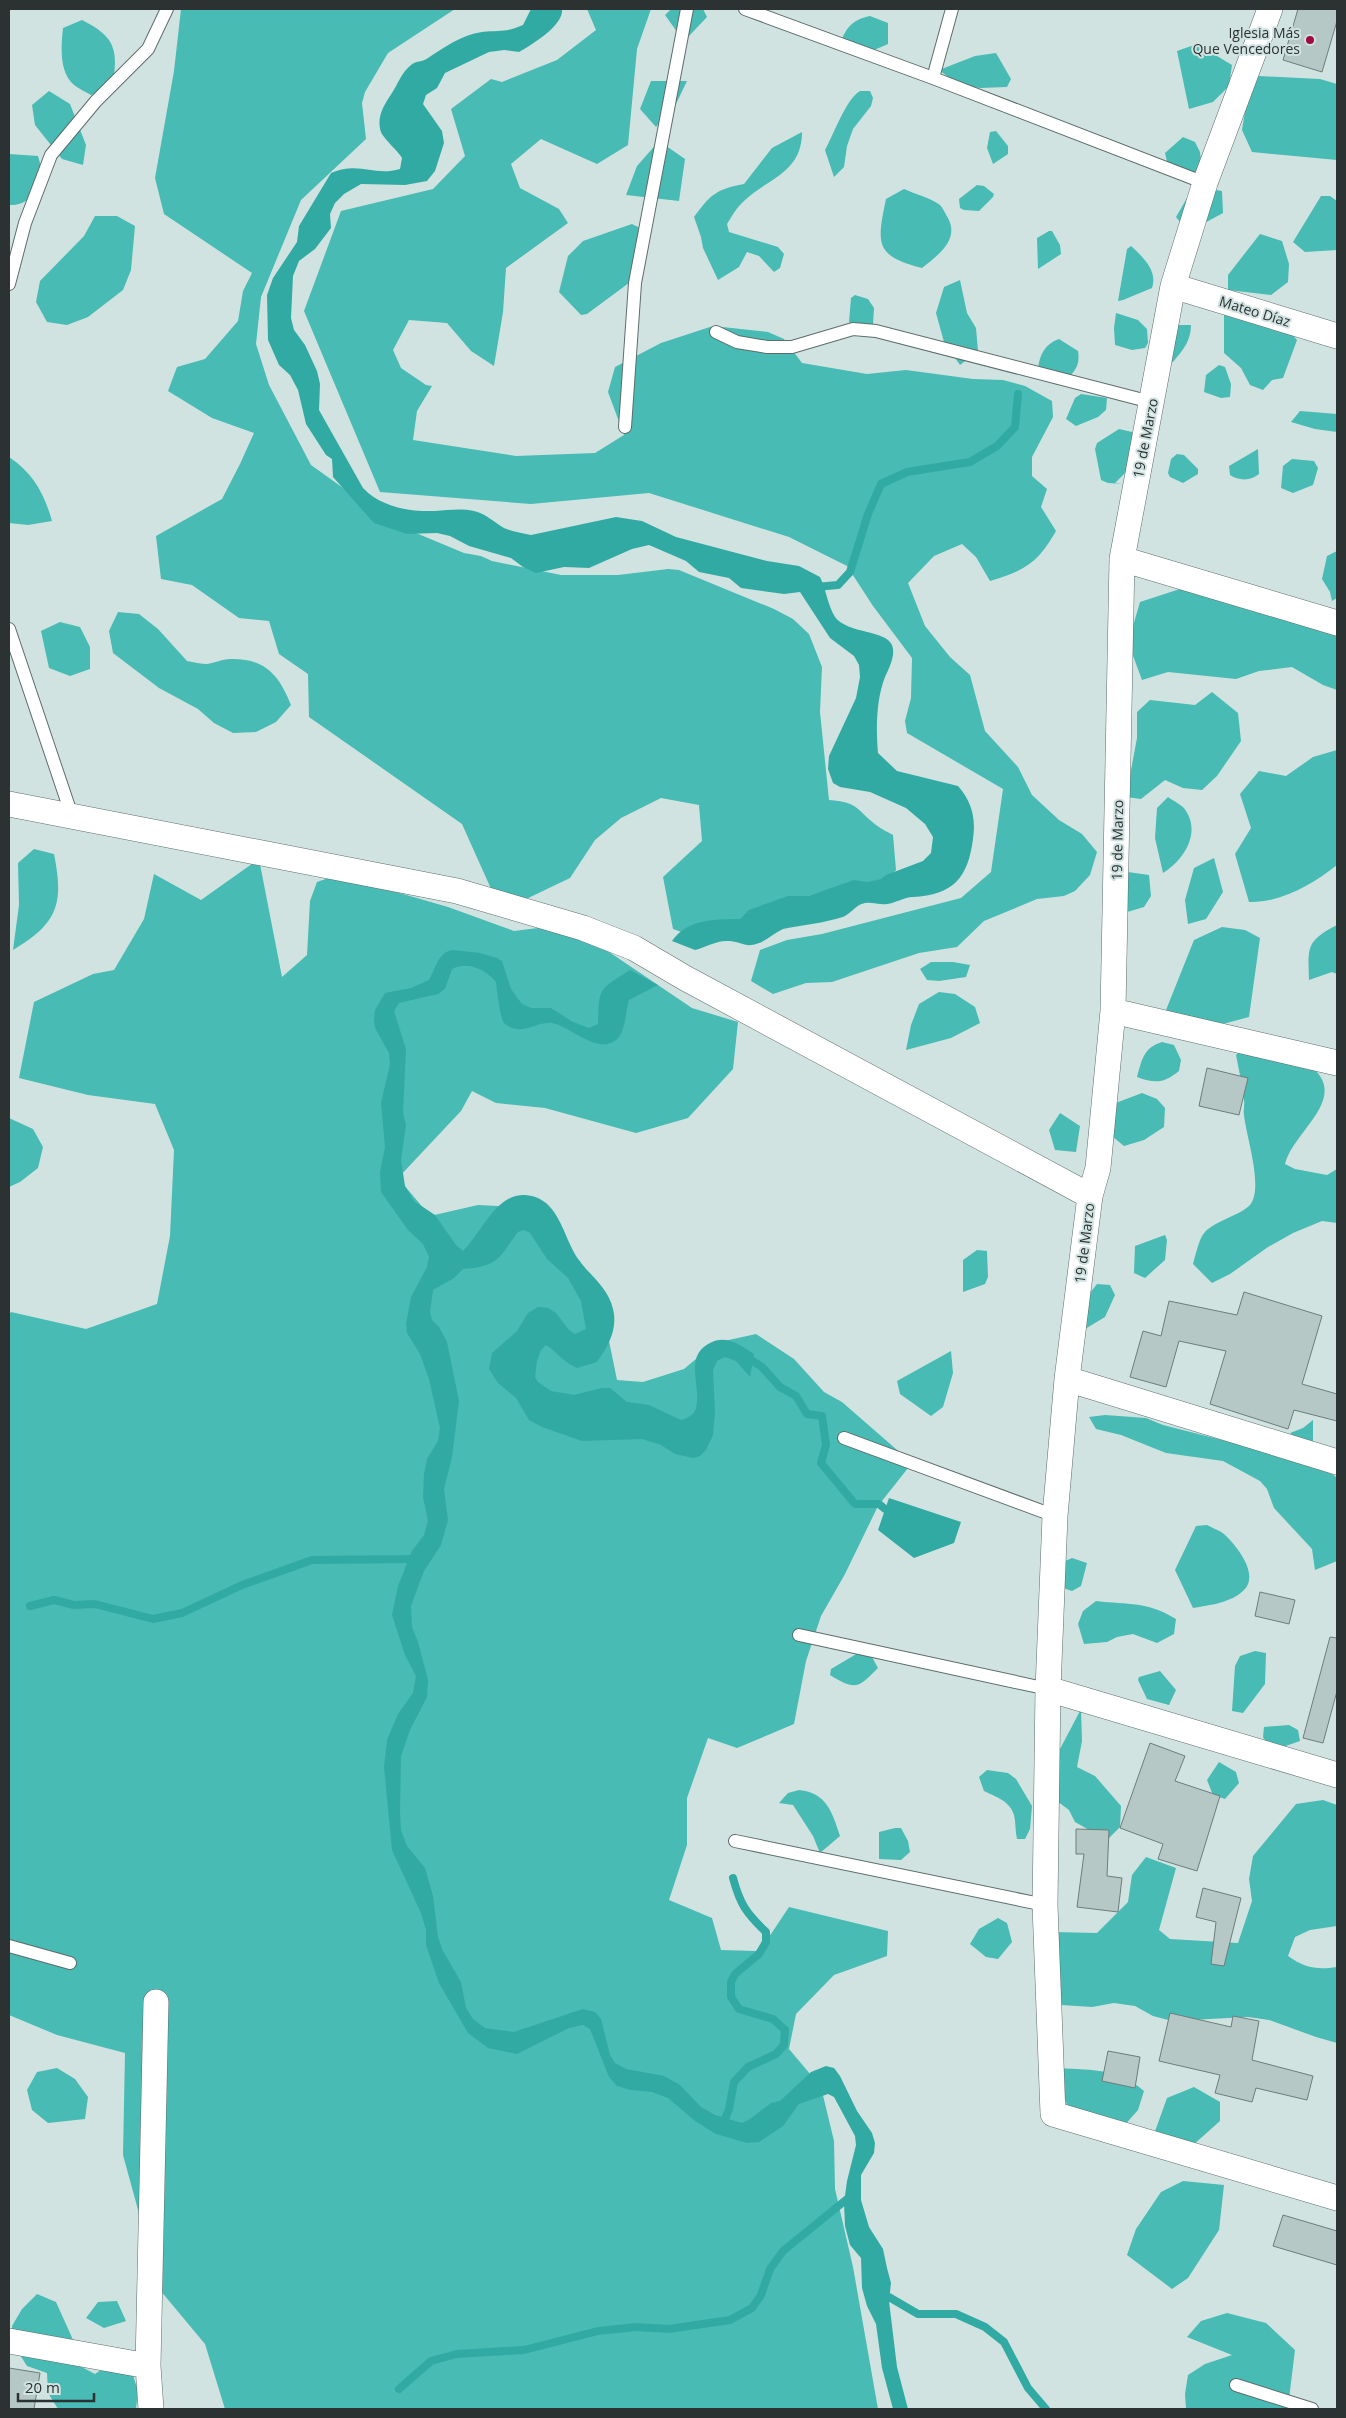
<svg xmlns="http://www.w3.org/2000/svg" width="1346" height="2418" font-family="'Open Sans',sans-serif">
<style>
.forest{fill:#47bbb4}
.water{fill:#32aaa4}
.lines{fill:none;stroke-linecap:round;stroke-linejoin:round}
.stream{stroke:#32aaa4;stroke-width:8}
.building{fill:#b6c8c6;stroke:#6c7d7b}
.lane-casing{stroke:#5c6d6b;stroke-width:14}
.street-casing{stroke:#5c6d6b;stroke-width:26}
.lane{stroke:#fff;stroke-width:12}
.street{stroke:#fff;stroke-width:25}
.poi-dot{fill:#a30942;stroke:#d1e3e1;stroke-width:2}
.labels{text-anchor:middle;dominant-baseline:central;stroke-width:4;stroke-linejoin:round;paint-order:stroke}
.poi-label{font-size:14px;fill:#2b3231;stroke:#d1e3e1;text-anchor:end}
.street-label{font-size:14px;fill:#2b3231;stroke:#d1e3e1}
</style>
<rect width="100%" height="100%" fill="#d1e3e1"/>
<path class="forest" d="M181,9h274l-67,44 -23,39 -3,11 4,36 -65,61 -40,97 -5,47 13,41 42,80 81,58 72,30 17,3 11,5 69,14h57l50,-6 11,1 95,39 19,10 16,15 13,33 -2,45 9,88c29,2 27,9 47,25 5,4 12,7 17,10l3,35 -7,8 -65,13 -44,14 -30,15 -60,15 -17,-6 -10,-52 39,-36 -3,-36 -38,-7 -40,20 -26,22 -25,38 -46,22 -32,-9 -30,-67 -153,-107 -1,-43 -29,-20 -10,-33 -30,-3 -47,-33 -31,-6 -5,-43 66,-37 18,-35 14,-31 -42,-15 -44,-27 9,-24 28,-8 33,-38 5,-30 9,-18 -88,-59 -9,-36 19,-107z
M587,9h64l-14,40 -9,96 -31,19 -56,-25 -30,25 9,24 39,21 9,14 -62,45 -3,44 -9,54 -23,-15 -24,-28 -38,-3 -16,30 8,18 25,17 6,1 -15,25 -4,29 103,16 79,-3 29,-18 -16,-43 7,-25 46,-24 52,-17 55,6 16,7 18,24 65,11 39,-4 67,9 30,1 22,6 27,15 1,16 -21,40v19l15,13 -6,18 15,24c-19,33 -31,39 -66,50l-14,-24 -14,-13 -28,12 -26,27 17,43 25,31 20,18 15,56 33,36 14,28 27,25 23,14 15,18 -7,23 -15,16 -11,5 -27,3 -53,22 -27,26 -38,6 -87,29 -26,1 -33,11 -22,-13 9,-31 27,-10 35,-6 139,-36 30,-26 12,-83 -96,-56 -2,-12 6,-23 1,-40 -39,-52 -26,-40 -58,-29 -140,-44 -118,11 -151,-12 -76,-181 37,-100 92,-22 32,-33 -14,-47 40,-30 11,3 55,-22 39,-30z
M671,9h32l4,8 -18,19h-9l-15,-21z
M870,16l18,7v21l-30,13 -19,-10c6,-18 12,-27 31,-31z
M82,20c36,18 36,32 30,69l-21,6c-5,-3 -12,-6 -17,-10 -15,-13 -13,-38 -11,-57z
M1197,44l35,21 -3,21 -16,16 -24,7 -12,-58z
M996,53l15,26 -4,8 -27,1 -21,-3 -20,-15 36,-14z
M1259,76l61,3 17,5v76l-85,-8 -10,-22 7,-43z
M651,81h36l-11,23 -20,23 -16,-18z
M49,91l21,13 16,41 -3,20 -21,-6 -27,-34 -3,-20z
M860,91h10l3,7 -2,8 -18,23 -6,17 -3,21 -10,10 -9,-27c9,-16 21,-51 35,-59z
M996,131l12,15v8l-15,10 -6,-16 3,-16z
M802,132c0,41 -34,46 -58,69 -7,6 -12,15 -17,23l2,8 49,15 6,7 -4,14 -6,4 -15,-16 -12,-4 -8,15 -21,13 -15,-32 -2,-11 -7,-20c16,-22 22,-28 50,-33l28,-36z
M1183,137l12,5 5,10 2,17 -27,10 -5,-5 -5,-21z
M659,141l26,18 -6,42 -53,-6 11,-29z
M9,154l29,2 6,21c-8,15 -16,29 -35,28z
M977,185l7,1 10,8 -1,3 -14,14 -15,-1 -4,-2 -1,-9z
M1203,188l19,3 1,22 -35,19 -12,-15 11,-19z
M904,189c11,5 27,9 36,16 3,3 6,10 8,13 12,22 -11,38 -26,50 -48,-12 -45,-25 -36,-69z
M1321,196h9l7,5v49l-32,2 -12,-10z
M95,216h22l18,10 -4,44 -8,20 -35,27 -21,8 -20,-3 -11,-20 4,-21 44,-45z
M632,224l14,7 -5,43 -54,40 -6,1 -22,-23 9,-36 15,-15z
M1049,231h3l8,14 1,9 -23,15 -1,-31z
M1260,234l22,7 7,23 -1,18 -17,13 -43,-5v-15z
M1131,246c12,11 27,25 21,42l-29,12 -5,1 9,-52z
M960,280l7,33 9,15 2,23 -18,14 -16,-23 -8,-29 8,-26z
M855,295l13,4 6,9 -1,16 -19,2 -5,-4 2,-24z
M1224,308l46,2 27,30 -14,38 -11,2 -9,10 -13,-5 -9,-17 -17,-15z
M1116,313l22,7 9,9 1,14 -3,5 -13,2 -17,-5 -1,-17z
M1178,325h13c0,16 -8,25 -18,37l-11,1z
M1059,339l19,12c3,17 -6,24 -20,34l-10,-3 -10,-14c2,-14 7,-24 21,-29z
M1219,365l6,2 6,17 -1,13 -9,1 -17,-6 2,-17z
M1081,394l26,4 -1,12 -8,7 -22,9 -10,-7 9,-21z
M1300,411l37,3v18l-22,-3 -24,-7z
M1119,429l13,3 6,11 -12,29 -11,11 8,1 -15,-1 -7,-3 -6,-31 2,-6z
M1258,449l1,25c-8,7 -20,7 -29,1l-1,-9z
M1177,454l7,1 14,14v5l-15,9 -13,-6 -2,-4 3,-14z
M9,457c24,16 35,36 43,64l-24,4 -19,-2z
M1292,459l22,2 4,7 -5,17 -20,8 -12,-5 2,-22z
M1337,551v47l-5,3 -2,-9 -8,-13 5,-23z
M1186,587l151,45v58l-14,-5 -31,-18 -33,4 -23,8 -68,-7 -26,8 -10,-27 1,-27 7,-24z
M118,612l21,2 19,15 29,32c7,1 14,3 20,3 8,-1 15,-5 23,-5 35,-1 49,16 61,46l-15,17 -20,10 -23,1 -19,-10 -16,-14 -39,-21 -46,-35 -4,-22z
M60,622l20,5 10,20v22l-20,7 -21,-8 -8,-37z
M1212,692l26,21 3,28 -24,35 -15,14 -19,-2 -18,-8 -24,19 -15,-2 11,-59v-26l13,-12 45,5z
M1337,750v115c-24,19 -56,38 -88,37l-14,-48 16,-26 -11,-34 19,-23 27,5 27,-19z
M1168,797c5,4 15,8 18,14 15,23 -3,50 -23,62l-8,-35 2,-30z
M34,849l20,5c10,50 4,69 -41,96l6,-45 -1,-42z
M1214,858l9,34 -17,27 -18,5 -3,-24 9,-32z
M259,859l23,118 25,-22 3,-54 7,-19 20,-7 111,32 66,24 40,-5 21,3 117,79 46,14 -5,47 -45,49 -52,15 -91,-25 -49,-5 -24,-12 -11,20 -63,67 32,38 48,-11 20,1 87,65 23,65 9,44 26,2 41,-13 31,-26 41,-9 38,25 30,33 18,10 70,61 -34,43 -33,68 -24,42 -15,45 -12,63 -57,24 -29,-10 -21,60v47l-18,55 43,18 9,32 35,1 15,-17 18,-27 99,24 -1,25 -53,19 -38,39 -7,35 32,38 13,54 1,48 18,78 25,142h-653l-20,-65 -45,-54 -37,-135 2,-102 -68,-18 -48,-20v-700l2,-3 75,17 71,-25 13,-68 4,-86 -19,-46 -67,-9 -69,-17 15,-76 59,-28 21,-4 30,-51 10,-45 47,26z
M1128,872l21,3 2,21 -7,11 -20,6z
M1337,925v49l-5,-2 -23,8c-1,-33 -3,-39 28,-55z
M1222,927l23,3 15,8 -11,79 -30,8h-34l-19,-15 28,-70z
M931,962h22l17,3 -4,12 -27,4 -12,-1 -7,-11z
M939,992l16,2 20,13 5,16 -29,15 -45,12 5,-25 8,-21z
M1162,1042l12,3 7,15 -2,11c-15,12 -23,13 -42,6 5,-17 6,-29 25,-35z
M1241,1050l74,20c31,31 -22,62 -30,94l10,5 32,6 10,-6v54l-15,-2 -29,12 -25,14 -38,27 -18,9 -19,-19c9,-32 7,-33 37,-47 7,-3 15,-7 20,-12 14,-17 -4,-69 -6,-90 -1,-5 1,-10 0,-15 -2,-15 -5,-30 -8,-45z
M1142,1093l15,6 8,9 -1,19 -20,13 -20,6 -11,-9v-33z
M1060,1113l20,13 -4,26 -21,-2 -6,-20z
M9,1118l24,11 10,18 -5,21 -18,14 -11,5z
M1165,1235l2,5 -2,20 -20,18 -11,-5 1,-27z
M977,1250l10,1 1,26 -3,7 -22,8v-32z
M1097,1284l13,1 5,10 -10,22 -20,12 -11,-16z
M951,1351l2,22 -10,34 -12,9 -31,-22 -3,-13z
M1105,1415l41,3 17,7 118,30h17l37,21 2,3v82l-22,9 -3,-21 -38,-41 -7,-19 -7,-8 -37,-20 -57,-8 -45,-18 -25,-6 -7,-12z
M1313,1420v32l-23,-19 13,-5z
M1207,1525c5,3 12,5 17,9 12,11 36,40 20,56 -13,13 -34,15 -51,18l-18,-38 21,-44z
M1072,1558l15,5 -6,23 -9,5 -12,-4 -4,-22z
M1096,1601c33,4 51,0 80,18l-2,15 -17,9 -24,-9 -16,3 -10,5 -23,2 -6,-20 5,-13z
M1255,1651l11,2 -1,31 -22,29 -11,-2 3,-45 5,-10z
M858,1653l14,4 6,11c-20,20 -22,23 -48,7l1,-6z
M1160,1671l16,19 -7,15 -22,-6 -9,-19 1,-3z
M1081,1709l1,32 -5,26 18,9 26,30 -1,21 -13,13 -32,-18 -6,-12 -24,-18 14,-41z
M1289,1725l9,5 2,11 -29,10 -8,-14 1,-10z
M1219,1762l17,10 3,11 -14,16 -12,-4 -6,-15z
M987,1770l21,3 8,6 16,27 -2,23 -5,10h-8c-2,-8 -1,-16 -3,-24 -4,-14 -18,-18 -30,-24l-5,-14z
M799,1790c28,3 33,22 41,46l-20,17 -7,-17 -20,-31 -14,-2 9,-10z
M1323,1800l14,5v121l-27,4 -15,7 -7,19c17,12 29,14 49,11v76l-21,-6 -47,-17 -21,-3 -76,4 -19,-5 -18,-10 -21,-3 -22,4 -46,-3 8,-72 43,1 31,-31 4,-27 14,-18 30,11 -17,62 11,9 68,4 14,-42 -3,-22 4,-23 43,-52z
M895,1828h6l7,13 2,11 -9,8 -22,-1v-27z
M998,1918l9,5 5,19 -14,17 -12,-2 -16,-13 9,-15z
M57,2068l18,11 13,18 -3,22 -37,4 -16,-13 -5,-20 10,-18z
M1053,2068c34,2 64,-1 91,23l-6,19 -24,27 -40,-14z
M1194,2087l26,15v19l-37,33 -30,-17 14,-39z
M1183,2181l41,4 -5,45 -31,48 -16,11 -45,-34 9,-26 25,-37z
M37,2294l19,8 18,40 2,22 19,10 17,-12 19,7 7,22 -2,18h-78l-10,-16 -1,-20 -20,-7 -12,-19 -3,-21 10,-17z
M117,2301l9,20 -22,7 -18,-10 12,-16z
M1227,2313l39,10 29,27 -6,49 4,10h-107l-1,-15 3,-19 17,-11 27,-9 -45,-18 14,-16z"/>
<path class="water" d="M531,9h31c2,16 -29,35 -43,43l-15,-2 -15,2 -44,21 -8,15 -11,7 -3,9 19,27 2,12 -9,28 -8,10 -22,4 -44,-1 -17,10 -9,9 -5,11 1,14 -16,21 -16,12 -6,15 -2,42 3,12 11,15 12,26 3,13 -1,26 44,78c18,19 47,24 72,23 13,-1 26,-3 39,0 12,3 20,11 30,17 9,4 17,5 27,7l85,-18 26,4 34,16 91,24 32,5 21,11c6,12 8,29 15,40 13,17 51,13 57,28 4,10 -3,23 -7,32 -9,23 -9,52 -7,76l19,18 61,15c14,16 18,32 15,53 -5,39 -20,56 -60,58 -9,0 -17,6 -26,7 -7,1 -15,-2 -22,-1 -10,2 -14,11 -22,14 -19,6 -40,8 -60,12 -11,5 -18,14 -31,16 -8,1 -15,-4 -23,-4 -12,-1 -23,6 -34,9l-23,-9c15,-22 44,-22 68,-22l9,-9 39,-14h20l46,-16 13,2 14,-3 5,-4 37,-14 8,-8 2,-16 -8,-13 -19,-16 -36,-16 -30,-5 -7,-4 -5,-14 1,-13 27,-58 4,-21 -1,-12 -5,-9 -24,-18 -30,-46 -16,2 -43,-6 -12,-10 -30,-6 -13,-11 -37,-16 -17,4 -43,19 -25,-1 -28,6 -13,-6 -12,-9 -42,-12 -19,-10 -13,-3 -30,1 -33,-11 -41,-46 -1,-18 -6,-4 -20,-31 -8,-34 -8,-15 -11,-10 -11,-25 -1,-45 6,-17 24,-36 2,-16 32,-53c30,-12 42,4 69,-4l2,-11c-4,-7 -19,-20 -21,-26 -5,-15 3,-27 11,-39 6,-9 9,-20 19,-28 4,-4 12,-3 17,-7 17,-11 33,-23 54,-26 19,-2 22,1 41,-7z
M453,950l27,3 17,5 5,3 9,28 11,15 9,4h20l22,14 16,6 9,-4c1,-38 1,-34 32,-54l28,15 -29,15c-4,12 -3,32 -13,40 -19,15 -44,-13 -64,-17 -15,-2 -32,15 -48,0 -4,-5 -7,-33 -8,-41 -11,-13 -28,-21 -44,-13l-7,20 -7,5 -39,9 -5,8 12,38 -3,64 3,12 -5,35 4,26 9,15 21,14 21,30 7,6c17,-16 32,-55 59,-56 38,0 40,42 57,65 12,17 29,27 34,49 5,21 -5,37 -16,53l-20,6c-13,-5 -20,-16 -31,-23l-5,5 -4,11 -2,16 3,5 13,9 23,4 28,-7h8l17,14 22,3 32,15c7,-2 13,-5 15,-12 6,-23 -14,-53 16,-66 15,-7 30,4 42,12l-4,23 -14,-16 -11,-4 -8,4 -4,9 2,42 -2,23 -7,15 -6,6 -7,2 -18,-4 -14,-9 -19,-6 -60,2 -40,-14 -13,-7 -13,-22 -18,-15 -9,-14 3,-16 25,-22 11,-18 10,-6 10,1 8,5 13,17 6,4 11,-5 -5,-28 -13,-23 -21,-19 -17,-26 -6,-3 -6,2c-20,27 -19,34 -55,37l-9,9 -21,12 -3,22 2,8 7,7 8,15 12,59 -7,56 -8,32 4,31 -7,25 -17,26 -13,35 1,21 6,15 10,38 -1,17 -17,33 -9,26 -1,56 1,18 6,16 18,22 8,28 5,41 5,14 18,31 5,26 7,11 12,9 29,4 69,-23 12,3 6,7 9,36 5,8 11,6 38,7 16,9 21,22 14,8 27,8 8,-4 21,-16 9,-2 31,-29 15,-6 8,2 6,8 17,35 15,22 3,10 -1,10 -13,22v25l8,27 14,22 4,19 4,15 -2,18 8,66 11,42h-15l-11,-41 -6,-44 -9,-18 -5,-18 -1,-30 -11,-13 -5,-19 -1,-23 3,-22 9,-36 -1,-9 -21,-39 -6,-3 -29,10 -16,22 -24,16 -12,1 -31,-9 -21,-13 -27,-23 -16,-6 -21,-2 -14,-4 -8,-9 -19,-48 -7,-4 -14,3 -52,26 -29,-6 -20,-15 -29,-50 -13,-38v-15l-5,-17 -29,-63 -8,-83 3,-27 11,-26 15,-21 3,-17 -11,-21 -13,-40 6,-29 14,-35 12,-16 4,-14 -5,-24 1,-23 3,-15 11,-18 2,-13 -11,-49 -9,-25 -13,-21 -1,-9 5,-27 16,-30 2,-10 -6,-13 -15,-14 -27,-38 -1,-20 5,-25 -4,-44 9,-39 -1,-11 -14,-25 -1,-8 1,-10 10,-17 26,-5 18,-8c7,-12 9,-28 24,-30z
M889,1498l72,24 -7,21 -40,15 -36,-28z"/>
<g class="lines">
<path class="stream" d="M816,587l22,-2 12,-13 18,-58 13,-30 26,-12 63,-10 27,-16 18,-19 3,-33
M745,1356l17,11 18,20 16,9 11,18 15,2 4,29 -5,18 34,41h24l6,5
M30,1606l24,-6 20,5 21,-1 58,15 29,-6 60,-28 70,-25 106,-1
M722,2127l7,-18 5,-27 14,-15 28,-13 8,-9 1,-15 -12,-11 -34,-10 -8,-12v-15l4,-8 24,-20 7,-12v-10c-20,-19 -26,-28 -33,-54
M882,2293l36,21h38l29,13 19,15 24,46 18,21
M399,2389l32,-28 26,-7 67,-4 74,-19 38,-4 33,2 61,-9 22,-12 9,-13 9,-26 13,-18 69,-56"/>
</g>
<path class="building" d="M1298,9h39v12l-15,51 -39,-12z
M1207,1068l41,10 -9,37 -40,-9z
M1244,1292l78,24 -20,68 35,10v27l-43,-11 -6,19 -78,-25 16,-53 -47,-10 -13,46 -36,-10 13,-46 18,5 8,-35 68,14z
M1260,1592l35,8 -6,24 -34,-8z
M1330,1637l7,1v53l-14,52 -20,-5z
M1150,1743l35,13 -10,25 45,15 -23,75 -39,-12 5,-15 -43,-16z
M1076,1829l33,1 -2,46 15,2 -4,34 -41,-5 7,-53h-8z
M1203,1888l38,10 -17,68 -13,-2 5,-42 -20,-5z
M1170,2013l61,14 2,-11 26,5 -7,39 61,16 -6,24 -51,-12 -4,14 -37,-9 5,-18 -61,-14z
M1108,2051l32,6 -5,31 -33,-7z
M1283,2215l54,16v34l-64,-19z
M9,2368l31,5 -6,36h-25z"/>
<g class="lines">
<g class="lane-casing">
<path id="lane" d="M745,9l188,69 272,105
M933,78l19,-69
M9,284l16,-61 26,-68 45,-54 52,-52 19,-40
M716,332l21,10 30,5h25l61,-18 23,2 275,71
M625,427l10,-144 52,-274
M9,629l63,187
M844,1438l211,78
M799,1635l249,54
M735,1841l310,64
M9,1946l61,17
M1236,2385l76,24"/>
</g>
<g class="street-casing">
<path id="street" d="M1270,9l-65,174 -32,103 -51,273 -9,452 -15,157 -8,28 -23,183 -12,137 -7,173 -3,216 8,209 284,84
M1173,286l164,50
M1122,559l215,64
M9,804l448,87 126,37 51,20 51,30 405,218
M1113,1011l224,52
M1067,1379l270,83
M1048,1689l289,86
M9,2341l139,25
M151,2409l-3,-43 8,-364"/>
</g>
<use href="#lane" class="lane"/>
<use href="#street" class="street"/>
</g>
<circle class="poi-dot" cx="1310" cy="40" r="5"/>
<g class="labels">
<g class="poi-label">
<text x="1300" y="32">Iglesia Más<tspan x="1300" dy="16">Que Vencedores</tspan></text>
</g>
<g class="street-label">
<text transform="translate(1255 311) rotate(17)">Mateo Díaz</text>
<text transform="translate(1145 438) rotate(-79)">19 de Marzo</text>
<text transform="translate(1117 840) rotate(-89)">19 de Marzo</text>
<text transform="translate(1084 1243) rotate(-83)">19 de Marzo</text>
</g>
</g>
<rect width="1346" height="2418" fill="none" stroke="#2b3231" stroke-width="20"/>
<path d="M18 2393v8h76v-8" fill="none" stroke="#2b3231" stroke-width="2.5"/>
<text x="25" y="2393" font-size="15" fill="#2b3231" stroke="#d1e3e1" stroke-width="4" paint-order="stroke">20 m</text>
</svg>
